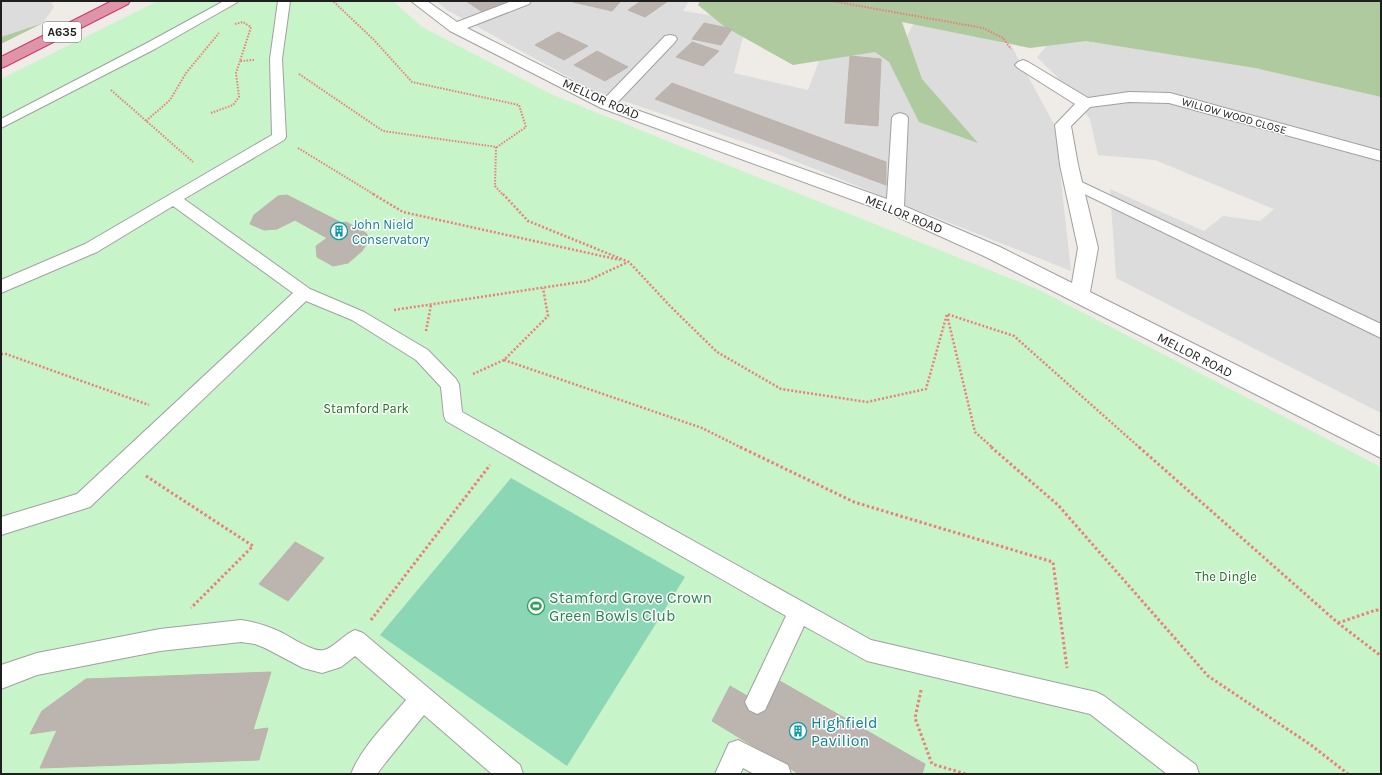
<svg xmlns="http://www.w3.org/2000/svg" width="1382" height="775" font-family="Karla,sans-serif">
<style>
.residential{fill:#dddcdc}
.forest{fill:#aeca9e}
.park{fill:#c7f4c8}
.pitch{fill:#8bd6b5}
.building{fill:#bcb4af;stroke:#bfb2aa}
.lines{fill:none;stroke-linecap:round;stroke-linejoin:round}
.lane-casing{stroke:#a0a0a0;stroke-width:2}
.street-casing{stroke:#a0a0a0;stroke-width:2}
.highway-casing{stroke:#cb3571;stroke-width:2}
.path-far2{stroke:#ed7e79;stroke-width:2;stroke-dasharray:1.5 1.5;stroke-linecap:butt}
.path-far1{stroke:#ed7e79;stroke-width:2.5;stroke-dasharray:2 2;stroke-linecap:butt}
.path{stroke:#ed7e79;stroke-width:3;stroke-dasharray:2.5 2.5;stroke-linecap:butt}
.lane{fill:#fff;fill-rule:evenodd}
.street{fill:#fff;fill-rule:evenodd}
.highway{fill:#df95a7;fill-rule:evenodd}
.labels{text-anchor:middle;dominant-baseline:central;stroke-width:3;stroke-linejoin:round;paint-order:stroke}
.far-street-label{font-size:11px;fill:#1f1f1f;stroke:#fff}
.shield{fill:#fff;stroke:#626262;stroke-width:1}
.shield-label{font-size:12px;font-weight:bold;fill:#1f1f1f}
.street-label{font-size:13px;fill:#1f1f1f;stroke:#fff}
.culture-label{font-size:13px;fill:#0d838f;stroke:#fff;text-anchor:start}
.park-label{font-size:13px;fill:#167418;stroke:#fff}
.near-leisure-label{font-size:16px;fill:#27864d;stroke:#fff;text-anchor:start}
.near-culture-label{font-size:16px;fill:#0d838f;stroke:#fff;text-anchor:start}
</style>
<rect width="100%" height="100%" fill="#efebe6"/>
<path class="residential" d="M1,1h50l3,6 -11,16 -42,14z
M436,1h253l-6,10 64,10 -13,52 74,17 22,-58 76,6 9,-17 96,24 44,81 16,145 -304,-121 -175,-60 -145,-80z
M1062,29l193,39 126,29v316l-265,-135 -6,-89 94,42 19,-15 37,5 14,-12 -119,-49 -57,-5 -8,-36 -33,-42 -20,-20z"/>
<path class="forest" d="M700,1h681v96l-126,-29 -169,-27 -56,7 -128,-26 20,57 56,64 -59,-21 -30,-60 -14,-10 -82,13 -68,-38 -27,-22z
M43,23l-42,21v-7z"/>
<path class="park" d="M158,1h235l29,26 131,68 486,195 342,177v307h-1380v-695z"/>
<path class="pitch" d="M511,478l174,99 -118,189 -187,-131z"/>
<path class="building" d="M466,1h45l-27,12z
M574,1h47l-9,10 -39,-9z
M641,1h27l-23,16 -17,-7z
M704,23l28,6 -11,16 -29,-6z
M558,32l30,14 -24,14 -29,-15z
M692,42l27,9 -16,15 -27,-9z
M597,51l31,16 -23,14 -31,-16z
M850,56l31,3 -3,67 -33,-3z
M672,83l214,79v23l-231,-86z
M287,195l55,28 4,-1 20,11 4,6 -8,12 -14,12 -15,3 -16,-9 -1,-11 11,-8 -32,-18 -18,9 -13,1 -14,-6 4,-9 24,-19z
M295,542l29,16 -36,43 -29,-17z
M271,672l-18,58 15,-2 -9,32 -219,8 17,-38 -27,4 12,-23 44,-32z
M778,680l147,84 -3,10h-123l-87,-53 18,-35 36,21z"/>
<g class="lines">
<g class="lane-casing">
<path id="lane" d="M224,1h14l-2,2 -81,46 -154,79v-9l146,-76z
M278,1h12l-8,58 4,78 -2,3 -100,59 126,90 54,23 64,38 28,29 3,5 3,28 409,228 225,52 8,4 92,69 3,9h-32l-77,-60 -223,-53 -63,-35 -39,84 -8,4 -8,-4 -4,-8 41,-86 -340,-195 -2,-5 -3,-29 -25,-27 -64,-40 -46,-19 -216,206 -89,28v-18l76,-23 216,-201 -120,-87 -76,46 -96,41v-13l84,-36 187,-109 -2,-76z
M1073,178l308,146v14l-313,-152 -2,-3 2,-3z
M241,620c13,2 24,5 35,10 13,5 36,23 48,20 10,-2 20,-16 31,-20l8,3 157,132 3,9h-31l-68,-59 -38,47 -9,12h-26c11,-28 36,-51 55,-74l-51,-44 -14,11 -19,6 -19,-5 -38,-20 -10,-4 -14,-2 -81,9 -123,24 -36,14v-24l36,-12 123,-24z
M738,740l50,25 3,9h-37l-11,-6 -3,6h-25l14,-31z"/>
</g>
<g class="street-casing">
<path id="street" d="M411,1h16l30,21 55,-21h19l-2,3 -62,24 138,70 60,-62 5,-1 5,1 2,3 -2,3 -58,61 270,96 5,-81 2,-3 6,-2 6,2 2,3 -4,88 96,41 72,36 6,-35 -18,-83 -5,-40 20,-21 -57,-36 -3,-3 3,-3 5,-2 5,2 60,36 41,-6 41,1 211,58v10l-212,-58 -40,-1 -39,5 -19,19 7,39 20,83 -8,44 291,145v21l-395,-201 -97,-44 -288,-105 -151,-77z"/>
</g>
<g class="highway-casing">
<path id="highway" d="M112,1h18l-2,3 -122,62 -5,2v-11z"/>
</g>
<path class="path-far2" d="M832,1l151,27 20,10 8,11
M235,24l8,-2 8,5 -11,34 14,-1
M299,74l84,57 114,16 29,-20 -7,-22 -107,-23 -38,-42 -41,-39
M111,90l82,72
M211,113l22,-8 6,-8 -3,-24 4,-12
M146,121l24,-21 16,-27 33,-40
M496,147l-1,39 8,9
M298,148l77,47"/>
<path class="path-far1" d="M373,194l30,18 217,48
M503,194l25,27 101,41 42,45 46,45 64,37 86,13 59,-13 21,-75 67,22 126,112
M394,310l193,-29 41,-19
M947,315l28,117 18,16
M426,331l5,-26
M1,354h5l143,51
M504,360l198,68 40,20
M473,374l31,-14 44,-44 -5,-28"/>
<path class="path" d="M740,447l114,55 199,60 14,106
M991,447l67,58 150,171 103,69 37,29
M1139,447l199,176 43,33
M146,476l107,70 -62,62
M371,620l119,-155
M1338,623l38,-13 5,1
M921,690l-6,28 17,46 34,10"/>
<use href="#lane" class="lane"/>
<use href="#street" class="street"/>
<use href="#highway" class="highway"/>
</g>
<defs>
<g id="building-ring" transform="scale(0.9)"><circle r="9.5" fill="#fff" stroke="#0f9aa8" stroke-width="1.5"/><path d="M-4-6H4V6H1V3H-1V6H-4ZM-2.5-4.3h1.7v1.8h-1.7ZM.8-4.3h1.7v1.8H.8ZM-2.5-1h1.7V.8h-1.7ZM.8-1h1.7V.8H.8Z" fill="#0f9aa8"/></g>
<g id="stadium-ring" transform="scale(0.9)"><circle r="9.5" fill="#fff" stroke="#2e9e5b" stroke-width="1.5"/><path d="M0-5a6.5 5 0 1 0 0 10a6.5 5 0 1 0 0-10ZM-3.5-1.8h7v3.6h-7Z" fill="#2e9e5b"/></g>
</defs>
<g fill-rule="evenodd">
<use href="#building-ring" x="339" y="231"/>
<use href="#stadium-ring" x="536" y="606"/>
<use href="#building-ring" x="798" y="731"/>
</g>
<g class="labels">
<g class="far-street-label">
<text transform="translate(1234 116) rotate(16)">WILLOW WOOD CLOSE</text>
</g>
<rect class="shield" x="43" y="22" width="38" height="20" rx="3"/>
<g class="shield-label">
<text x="62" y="32">A635</text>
</g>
<g class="street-label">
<text transform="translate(601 99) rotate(24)">MELLOR ROAD</text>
<text transform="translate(904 214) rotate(22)">MELLOR ROAD</text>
<text transform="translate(1195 355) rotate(27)">MELLOR ROAD</text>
</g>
<g class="culture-label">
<text x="352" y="224">John Nield<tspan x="352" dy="15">Conservatory</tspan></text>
</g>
<g class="park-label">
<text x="366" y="408">Stamford Park</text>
<text x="1226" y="576">The Dingle</text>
</g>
<g class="near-leisure-label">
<text x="549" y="597">Stamford Grove Crown<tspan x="549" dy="18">Green Bowls Club</tspan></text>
</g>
<g class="near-culture-label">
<text x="811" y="722">Highfield<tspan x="811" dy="18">Pavilion</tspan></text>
</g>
</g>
<rect width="1382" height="775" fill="none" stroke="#1f1f1f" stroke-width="4"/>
</svg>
